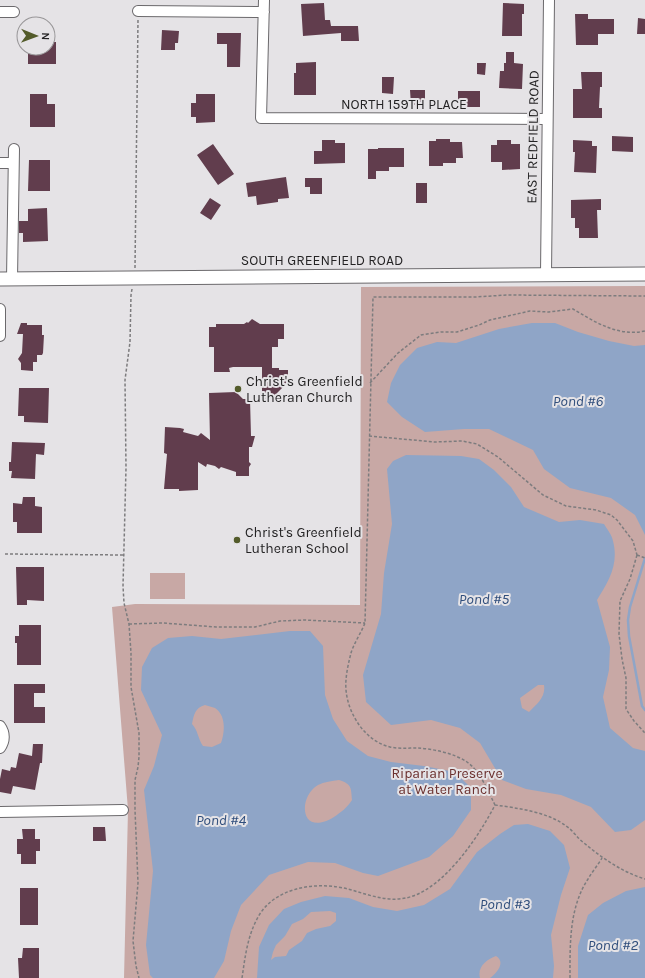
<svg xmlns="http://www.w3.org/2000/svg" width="645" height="978" font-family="Karla,sans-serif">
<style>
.green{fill:#c8a8a5}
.water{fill:#8fa5c7;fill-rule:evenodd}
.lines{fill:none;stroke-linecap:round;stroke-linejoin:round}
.stream{stroke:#8fa5c7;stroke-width:2.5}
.building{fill:#613d4d}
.minor-casing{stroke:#6b696c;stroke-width:12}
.major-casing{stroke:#6b696c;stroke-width:15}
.path{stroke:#7d7c7e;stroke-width:1.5;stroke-dasharray:3 2;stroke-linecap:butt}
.minor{stroke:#fff;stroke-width:10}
.major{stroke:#fff;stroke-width:13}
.poi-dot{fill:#535b2a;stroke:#e5e3e6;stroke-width:1.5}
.labels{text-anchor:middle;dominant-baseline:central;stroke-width:4;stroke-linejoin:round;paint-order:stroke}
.street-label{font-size:14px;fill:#242324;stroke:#e5e3e6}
.poi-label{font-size:14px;fill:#242324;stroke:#e5e3e6;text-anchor:start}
.park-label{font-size:14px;fill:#6b302e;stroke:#e5e3e6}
.water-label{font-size:15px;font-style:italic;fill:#304e7c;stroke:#e5e3e6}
</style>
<rect width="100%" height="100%" fill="#e5e3e6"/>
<path class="green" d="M645,286v692h-521l4,-168 -16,-203 23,-3 225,1 1,-318z
M150,573h35v26h-35z"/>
<path class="water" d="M532,323h23l23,9 31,9 25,5 11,-1v190l-10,-20 -24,-17 -41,-10 -26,-19 -11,-19 -44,-21h-25l-39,3 -23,-15 -15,-15 4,-19 9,-18 17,-17 20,-6 19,1 43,-14z
M406,455l55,1 18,3 15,11 17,17 13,20 35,15 21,-2 24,4c3,5 8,11 9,17 6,23 -4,40 -16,59l13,47 -1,23 -6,27 7,31 23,20 12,3v69l-14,10 -16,2 -24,-25 -30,-12 -35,-6 -24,-9 -22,-37 -20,-15 -29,-8 -40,5 -25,-23 -3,-27 18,-61 3,-41 8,-49 -5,-55 6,-8zM538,685h6c2,12 -7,19 -15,27l-7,-4 -2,-10z
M290,631h20l13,15 2,49 8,24 14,22 21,15 23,6 33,4 31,6 16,16v22l-18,26 -24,21 -51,19 -15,-3 -28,-10 -27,-1 -39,13 -28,30 -10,26 -7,30 -10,17h-61l-3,-3 -4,-30 7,-74 -9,-81 10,-24 8,-31 -21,-45 1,-23 10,-19 16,-10 24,-2 29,3zM205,705c3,1 7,2 10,3 11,7 10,24 6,35l-9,4 -9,-1c-5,-7 -5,-16 -11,-22 2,-10 3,-16 13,-19zM339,780c13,4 12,8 13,20 -5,8 -11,12 -18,17 -35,21 -36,-21 -16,-32 6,-3 14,-4 21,-5z
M528,824l22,7 14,14 6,23 -9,27 -10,40 3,31 -1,12h-63c7,-5 16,-16 6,-22 -9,3 -19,11 -16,22h-223l2,-31 10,-22 15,-16 17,-7 24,-6 24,2 24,9 24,4 27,-6 26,-16 27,-37 23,-18 14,-9zM330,911l6,2v8l-6,5 -14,3 -9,4 -5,8 -13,9 -3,6 -11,1 -4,3 2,-8 3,-7 9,-9 7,-12 11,-5 8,-7z
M645,887v91h-67v-32l10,-31 15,-12 23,-12z"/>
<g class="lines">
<path class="stream" d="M645,558l-15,49 -2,13 1,16 13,70 3,4"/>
</g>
<path class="building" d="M324,3l1,17h5l1,6h27l1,15h-18v-8l-38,3 -2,-32z
M503,3l21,1v10h-2v22h-20z
M575,14h13v5h26v15h-16v11h-22z
M638,18l7,1v15h-8z
M162,30l17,1 -1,12h-3v7h-14z
M217,33h24l-1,34h-13v-23h-10z
M48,42h8v22h-28v-16h20z
M506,52h8v11l9,1 -1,25 -23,-1 1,-17h4v-8h2z
M316,62v33h-22v-22h2v-10z
M477,63h9l-1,12 -8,-1z
M581,72h21v15h-2l-1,21h3v10h-29v-29h9z
M382,77h12l-1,17 -11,-1z
M410,90h15v15h-14z
M458,91h22v16h-22z
M30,94h17v10h8v23h-25z
M196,94h19v28l-19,1v-6h-5v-14h5z
M612,136l21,1v15l-21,-1z
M436,139h14v3h12l1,16h-7v5h-13v3h-14v-25h7z
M322,140h13v3h10v20l-31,1v-13h8z
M497,140h14v4h9v25l-18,1v-8h-11v-17h6z
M573,140l19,1v5h5l-1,27 -22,-1 1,-20h-2z
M213,144l21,30 -16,11 -21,-30z
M378,148h26v19h-15v4h-13v8h-8v-30h10z
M29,160h21v31h-22z
M286,177l3,21 -11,1v3l-21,3 -1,-9 -8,1 -2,-14z
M305,178h17v16h-12v-7h-5z
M416,183h11v20h-11z
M210,198l11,7 -10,15 -11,-7z
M601,199v11h-4l1,28h-19v-10h-4v-10h-4v-18z
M47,208l1,33 -25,1v-9h-4v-12h9v-12z
M252,319l8,5h24v15h-6v8h-6v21h7v2h9v12l-11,11v6l-15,1v-33h-29l-4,1 1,4h-16v-25h-5v-20h7v-3h28l3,-2 1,1z
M21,323h6v2h15v10h2l-1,18 -1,2h-5v7h-4v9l-12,-1v-7l-3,-4 4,-6 1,-19h-6z
M19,388h30l-1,35 -24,-1v-6h-6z
M236,392l7,7h7l1,37h4l-3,11h-3v15l2,2 -2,3v9h-13v-4l-15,-5 -2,2 -4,-3 -8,-2 -1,3 -8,-5v28l-19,1v-2h-15l3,-35 -3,-1 1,-26 15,1 4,1 -1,3 15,4 3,-3 9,7 -1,-47z
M12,442l33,1 -1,12 -8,-1 -1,25 -24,-1 1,-7h-3v-9h2z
M23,497h12v9l7,1v26h-25v-11h-4v-19l9,1z
M16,567h28v34l-17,-1v5h-10z
M19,625h22v40h-24v-22h-2v-7h4z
M14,684h31v9h-11v14h11v16h-31z
M33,744h10l-1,19h-2l-5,27 -22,-4 -2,8 -11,-2v-13l2,-10 8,2 1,-4 5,1 3,-15 13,3z
M93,827h12l1,14h-13z
M22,829h13v10h5v12h-4v13h-15v-10h-4v-15h6z
M20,888h18v37h-18z
M23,948h16v30h-20l-1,-20h4z"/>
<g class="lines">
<g class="minor-casing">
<path id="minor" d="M264,0l-3,118 286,1
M138,11l126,1
M0,12h14
M0,163h13
M546,274l3,-274
M12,279l2,-130
M0,309v27
M0,726c5,7 5,15 0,22
M0,812l123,-2"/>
</g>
<g class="major-casing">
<path id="major" d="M0,279l645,-5"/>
</g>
<path class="path" d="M135,268l3,-248
M132,289l-1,6 -1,47 -5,38 1,88 -3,118 1,17 5,21 2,29v34l8,46v24l-1,10 -3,13v30l3,73 -5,58 3,25 3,12
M370,383l28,-30 23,-18 20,-3h16l22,-7 11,-5 40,-9 19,1 24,-3c22,13 45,28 72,22
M369,436l66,6 27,-1 15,3 21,13 45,38 23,11 30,4 15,5 6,5 16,21 4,14
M5,554l118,1
M637,555l-7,24 -10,22 -1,33 3,25 4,19v31l8,12 11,12
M637,555l8,3
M129,624l34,-1 53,4h39l25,-6 25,-1 60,3
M495,805c-7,-14 -15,-34 -28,-43 -13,-9 -34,-13 -50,-14 -9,0 -18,1 -27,-1 -25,-6 -42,-33 -44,-57 -1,-12 2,-25 5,-37 3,-10 10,-20 14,-30l8,-326h102l32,-2 138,1
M495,805c22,3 53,7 71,21 7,4 11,12 18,17 18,15 38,29 61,36
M242,978c3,-20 5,-40 15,-59 16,-32 59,-38 91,-30 22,6 42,15 65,7 34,-12 66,-60 82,-91
M570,978c0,-34 -1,-70 18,-99 4,-7 10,-14 14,-21"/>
<use href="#minor" class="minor"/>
<use href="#major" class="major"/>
</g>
<g class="poi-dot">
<circle cx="238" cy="389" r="4"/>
<circle cx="237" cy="540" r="4"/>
</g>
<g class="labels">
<g class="street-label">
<text x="404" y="104">NORTH 159TH PLACE</text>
<text transform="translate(533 137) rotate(-89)">EAST REDFIELD ROAD</text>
<text x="322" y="260">SOUTH GREENFIELD ROAD</text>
</g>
<g class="poi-label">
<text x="246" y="381">Christ's Greenfield<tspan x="246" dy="16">Lutheran Church</tspan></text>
<text x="245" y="532">Christ's Greenfield<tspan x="245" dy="16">Lutheran School</tspan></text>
</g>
<g class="park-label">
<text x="447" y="773">Riparian Preserve<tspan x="447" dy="16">at Water Ranch</tspan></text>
</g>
<g class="water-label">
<text x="578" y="401">Pond #6</text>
<text x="484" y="599">Pond #5</text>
<text x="221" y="820">Pond #4</text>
<text x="505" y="904">Pond #3</text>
<text x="613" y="945">Pond #2</text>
</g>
</g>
<g transform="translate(36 36) rotate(91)"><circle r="19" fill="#e5e3e6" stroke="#989698"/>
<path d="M0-3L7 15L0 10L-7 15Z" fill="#535b2a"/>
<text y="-6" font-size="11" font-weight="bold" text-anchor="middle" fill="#242324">N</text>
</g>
</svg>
